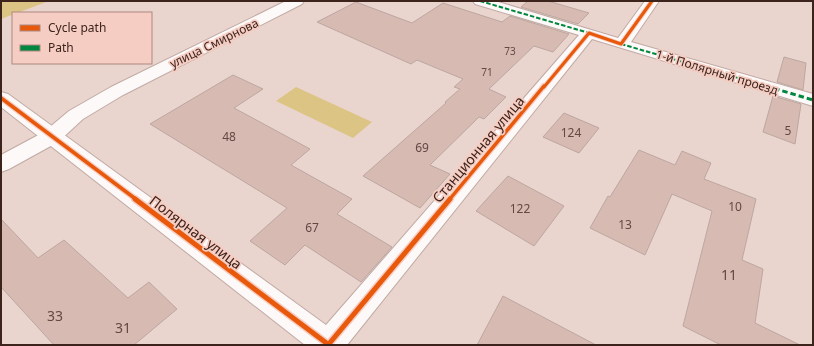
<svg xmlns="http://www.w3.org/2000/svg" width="814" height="346" font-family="'Noto Sans',sans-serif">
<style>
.green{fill:#dcc485}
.building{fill:#d7bab2;stroke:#bca7a1}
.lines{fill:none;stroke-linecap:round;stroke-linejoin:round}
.minor-casing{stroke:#c0aaa4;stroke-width:2}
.tertiary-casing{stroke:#c0aaa4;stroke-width:2}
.minor{fill:#fcf9f8;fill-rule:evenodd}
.tertiary{fill:#fcf9f8;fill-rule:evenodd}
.quiet-far1{stroke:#00873e;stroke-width:2;stroke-dasharray:4.5 2;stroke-linecap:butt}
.quiet{stroke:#00873e;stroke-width:3;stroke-dasharray:5.5 3;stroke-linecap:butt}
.cycleway-far2-casing{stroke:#f6cdc2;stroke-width:5}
.cycleway-far1-casing{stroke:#f6cdc2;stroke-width:6}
.cycleway-casing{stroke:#f6cdc2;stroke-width:8}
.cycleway-far2{stroke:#e8590c;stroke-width:3}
.cycleway-far1{stroke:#e8590c;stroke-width:3.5}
.cycleway{stroke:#e8590c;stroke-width:5}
.labels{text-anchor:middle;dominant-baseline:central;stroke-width:3.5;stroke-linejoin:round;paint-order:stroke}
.far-number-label{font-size:10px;fill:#634942}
.far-street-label{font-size:12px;fill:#3c231c;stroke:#f6cdc2}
.number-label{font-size:12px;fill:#634942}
.street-label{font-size:14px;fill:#3c231c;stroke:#f6cdc2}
.near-number-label{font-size:14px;fill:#634942}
</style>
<rect width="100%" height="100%" fill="#ead4ce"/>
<path class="green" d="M1,1h48l-48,18z
M296,87l76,35 -19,16 -77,-37z"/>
<path class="building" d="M528,1h20l41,12 -11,11 -57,-17z
M356,2l56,21 31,-20 59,19 8,-6 59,18 -16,18 -19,-6 -45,43 17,8 -22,22 -5,-2 -49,48 20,9 -30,34 -57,-32 83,-73 -1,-1 15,-13 -6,-2 9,-8 -46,-19 -6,4 -94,-42z
M784,57l22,6 -3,27 -26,-8z
M233,75l30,14 -29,19 76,41 -19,16 61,34 -15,15 55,33 -31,35 -56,-37 -20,20 -35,-24 37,-33 -137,-84z
M773,96l28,8 -6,40 -32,-12z
M564,113l35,15 -20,25 -36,-16z
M639,150l36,15 7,-14 29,12 -7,16 52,20 -14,61 21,9 -8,54 45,22h-79l-38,-19 29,-115 -40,-17 -27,61 -55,-27 18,-32 2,1z
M508,176l56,30 -30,40 -58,-35z
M1,219l37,39 26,-18 64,58 21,-16 28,27 -43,36h-80l-53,-58z
M503,296l93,49h-119z"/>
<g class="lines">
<g class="minor-casing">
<path id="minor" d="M473,1h22l123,37 27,-37h14l-28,41 182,52v12l-221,-67 -245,306h-42l-304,-238v-15l7,2 318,231 253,-290 -104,-31z"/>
</g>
<g class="tertiary-casing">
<path id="tertiary" d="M286,1h18l-2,3 -179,91 -40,24 -25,23 -49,27 -8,3v-17l43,-23 25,-21 42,-24z"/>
</g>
<use href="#minor" class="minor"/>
<use href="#tertiary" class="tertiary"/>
<path class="quiet-far1" d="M480,1l109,32
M621,44l148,43"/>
<path class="quiet" d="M766,86l47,14"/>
<g class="cycleway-far2-casing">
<path id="cycleway-far2" d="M544,87l45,-54 32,11 31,-43"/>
</g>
<g class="cycleway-far1-casing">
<path id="cycleway-far1" d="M1,98l136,102
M449,200l95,-114"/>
</g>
<g class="cycleway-casing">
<path id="cycleway" d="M135,199l194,146
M328,345l122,-146"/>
</g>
<use href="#cycleway-far2" class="cycleway-far2"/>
<use href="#cycleway-far1" class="cycleway-far1"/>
<use href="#cycleway" class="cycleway"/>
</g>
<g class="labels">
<g class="far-number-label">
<text x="510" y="51">73</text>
<text x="487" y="72">71</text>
</g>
<g class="far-street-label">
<text transform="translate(214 43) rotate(-26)">улица Смирнова</text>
<text transform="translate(717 72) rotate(17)">1-й Полярный проезд</text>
</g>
<g class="number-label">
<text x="788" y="130">5</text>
<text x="571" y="132">124</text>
<text x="229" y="136">48</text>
<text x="422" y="147">69</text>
<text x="735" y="206">10</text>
<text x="520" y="208">122</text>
<text x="625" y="224">13</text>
<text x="312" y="227">67</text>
</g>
<g class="street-label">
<text transform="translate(478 149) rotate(-50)">Станционная улица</text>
<text transform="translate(196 232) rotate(37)">Полярная улица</text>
</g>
<g class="near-number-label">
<text x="729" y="274">11</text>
<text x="55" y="315">33</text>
<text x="123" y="327">31</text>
</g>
</g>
<rect width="814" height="346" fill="none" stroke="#3c231c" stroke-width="4"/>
<rect x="12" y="12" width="140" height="52" fill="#f6cdc2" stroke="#ac8980"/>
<rect x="20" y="25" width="20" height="6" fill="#e8590c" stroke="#ac8980"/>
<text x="48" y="32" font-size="12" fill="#3c231c">Cycle path</text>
<rect x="20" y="45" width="20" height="6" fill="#00873e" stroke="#ac8980"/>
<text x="48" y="52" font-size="12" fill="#3c231c">Path</text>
</svg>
